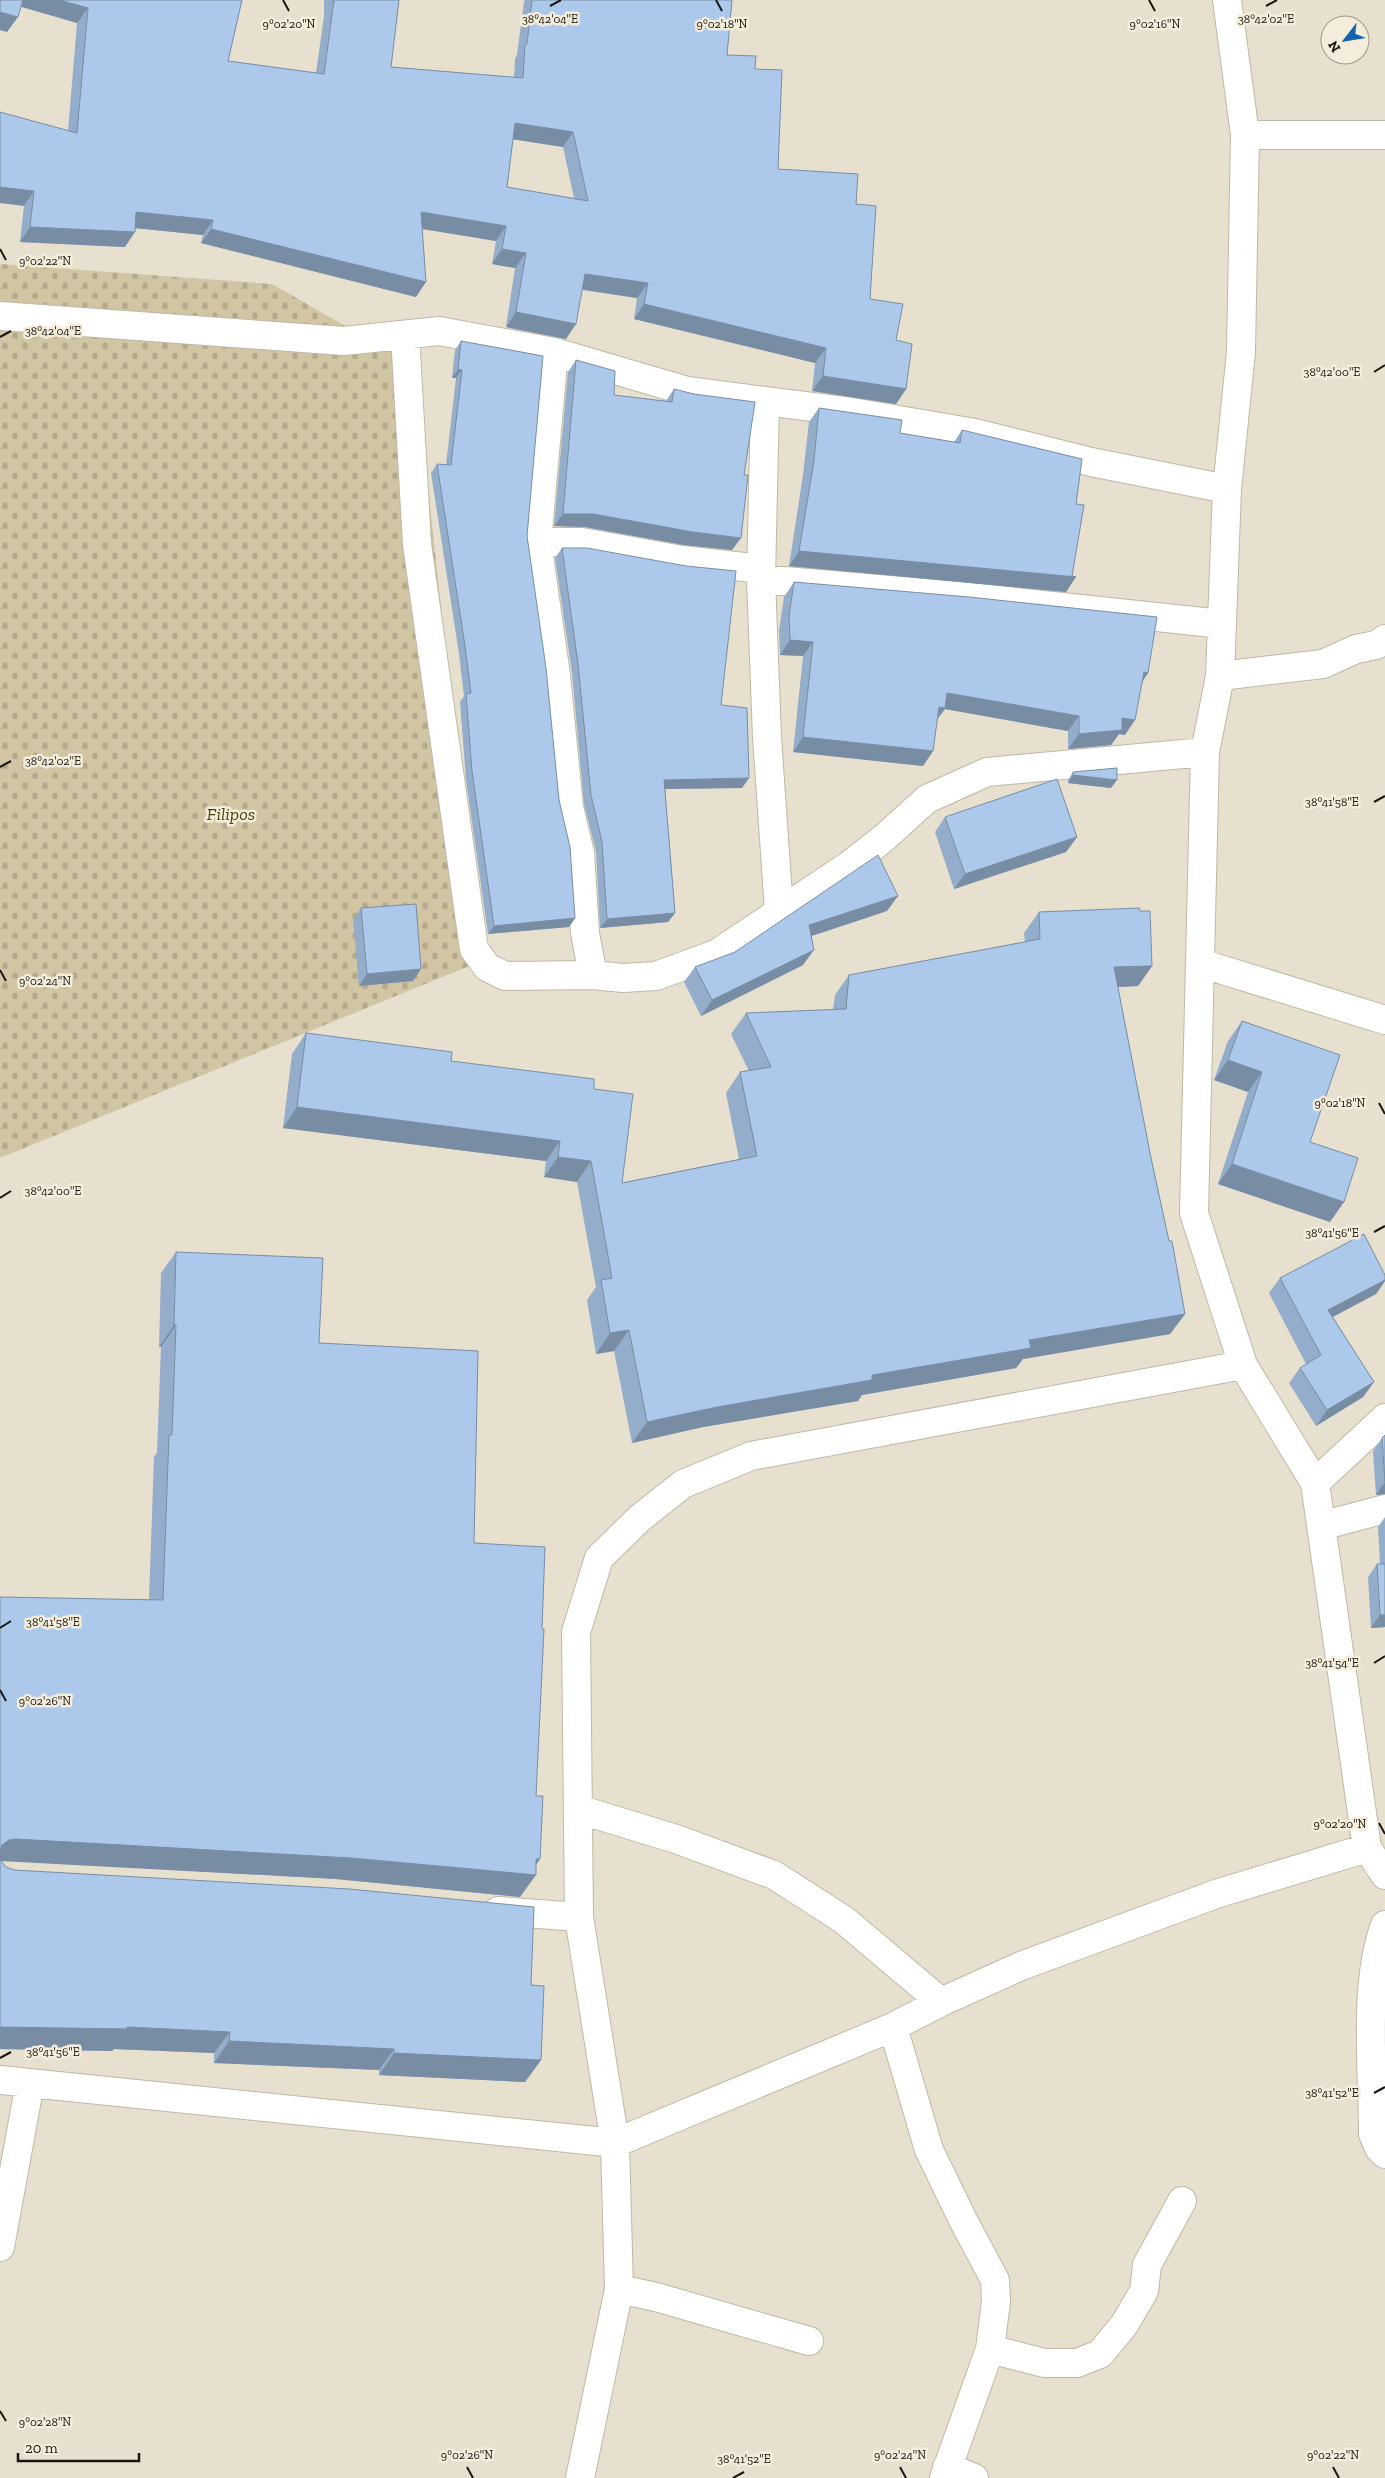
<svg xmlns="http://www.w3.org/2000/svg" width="1385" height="2478" font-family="'Zilla Slab',serif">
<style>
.cemetery{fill:url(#cemetery-stones)}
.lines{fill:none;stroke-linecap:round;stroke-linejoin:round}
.street-casing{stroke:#beb8a7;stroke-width:30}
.street{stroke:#fff;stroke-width:28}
.wall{fill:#94adca;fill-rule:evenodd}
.shaded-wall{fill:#788da4}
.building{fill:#acc9eb;stroke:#788da4;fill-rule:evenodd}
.ticks{fill:none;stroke:#181610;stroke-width:2}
.labels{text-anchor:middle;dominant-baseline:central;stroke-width:5;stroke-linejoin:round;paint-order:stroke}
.park-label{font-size:18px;font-style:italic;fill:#50400c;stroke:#f4eddb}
.ticks-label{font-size:12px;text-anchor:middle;fill:#181610;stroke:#f4eddb;stroke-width:5;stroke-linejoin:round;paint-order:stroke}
</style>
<defs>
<pattern id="cemetery-stones" width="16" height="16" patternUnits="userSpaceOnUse" patternTransform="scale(1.25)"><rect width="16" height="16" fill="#d2c5a4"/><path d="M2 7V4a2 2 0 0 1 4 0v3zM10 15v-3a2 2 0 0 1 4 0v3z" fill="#b4a88c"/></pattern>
</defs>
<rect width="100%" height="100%" fill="#e7e0ce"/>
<path class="cemetery" d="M0,264l272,20 143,82 64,596 -479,196z"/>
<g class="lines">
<g class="street-casing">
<path id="street" d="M1245,135h140
M0,316l344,25 95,-10 115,21 133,39 165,21 123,21 116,29 136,27
M405,335l12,209 57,405 13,18 18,9 88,-1 30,3 33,-2 60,-22 132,-88 36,-28 43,-39 60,-27 218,-20
M554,352l-17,190 19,133 13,132 11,46 5,80 8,42
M765,402l-4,177 6,158 12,174
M537,542h45l100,18 79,9
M761,579l199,17 262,28
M1220,676l103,-12 33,-15 20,-4 9,-6
M1200,963l185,57
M1315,1483l70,-65
M1321,1526l64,-17
M578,1809l98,30 98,36 70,45 97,82
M1367,1848l18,27
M498,1911l81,6
M1385,1925c-22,59 -12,145 -12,209l6,14 6,6
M893,2027l36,123 35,72 31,58 1,21 -6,48 -46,129
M0,2080l615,63 278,-116 48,-25 80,-36 195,-72 151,-46 -52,-365 -72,-118
M0,2247l30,-164
M619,2289l37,8 153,44
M990,2349l54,14h33l23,-9 24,-29 20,-34 3,-26 35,-64
M947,2467l27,11
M580,2478l39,-189 -4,-146 -36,-226 -3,-285 23,-74 41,-40 43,-34 68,-28 492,-91 -49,-152 11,-461 15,-76 7,-187 14,-137 4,-217 -18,-135"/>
</g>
<use href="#street" class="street"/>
</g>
<path class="wall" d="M0,0h242l-14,61 88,12 8,-57v-16h75l-8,67 123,10 1,-18 2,-4 7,-53 1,-2h207l-5,55 28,14 23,100 78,35 14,95 26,41 10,49 -10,15 -84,-13 3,-28 -181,-44 3,-21 -55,-8 -16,49 -60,-12 9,-59 -23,-4 4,-23 -74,-12 -6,68 -215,-54 2,-8 -68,-7 -10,19 -105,-5 4,-36 44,-75 9,-108 -56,-16 -14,25zM513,139l50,8 11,51 -67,-11z
M461,341l66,195 32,264 16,118 -6,9 -81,7 -22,-154 -6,-78 4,-6 -5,-42 -28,-181 6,-9 9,1 10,-87h-4l3,-28z
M576,360l38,35 52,6 8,-12 58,161 -48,-5 -99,-18 -31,-1 14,-154z
M819,408l81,25 54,9 8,-12 114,74 -10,88 -277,-26 14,-91 6,-53z
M562,548l159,157 28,73 -7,10 -77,1 10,124 -7,9 -68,6 -4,-76 -12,-48 -12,-131 -17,-115z
M794,582l354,91 -5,8 -18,54 -6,-1 -8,11 -43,4v-18l-123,-22 -8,10 -4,32 -10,15 -130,-14 10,-96 -23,-1 -1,-24 5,-34z
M1073,772l38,16 -43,-5v-3z
M945,817l132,20 -11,15 -112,37 -19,-57z
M361,908l52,73 -54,5 -6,-66z
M887,911l-75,25 -9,29 -102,51 -17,-34 11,-15z
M1039,912l113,54 -14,20 -20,1 33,171 34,156 -15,20 -147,25 -7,9 -154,27 -4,6 -155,26 -71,16 -18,-92 -18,3 -9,-54 9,-13 -19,-105 -33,-5 2,-16 -263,-33 9,-74 14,-21 288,56 28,94 117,-24 -13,-66 14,-21 9,-1 -18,-37 15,-21 87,-3 2,-15 14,-20 176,-33 -1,-9z
M1242,1021l68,121 20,80 -112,-38 30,-92 -34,-12 14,-39z
M176,1252l143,91 155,200 62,253v68l-16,33 -184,-18 -335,-19 5,7 8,3 517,115 10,75 -16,22 -146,-7v-5l-165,-7v-10l-100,-4 -2,2 -112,-2v-452l149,3 5,-143 3,-4 4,-106h-2l2,-74z
M1385,1275v6l-9,13 -43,23 41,65 -11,15 -47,29 -27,-43 11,-15 6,-4 -37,-71 11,-15z
M1385,1435v59l-9,1 -3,-44 9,-13z
M1385,1517v110l-14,1 -3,-51 9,-13h3l-2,-37z"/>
<path class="shaded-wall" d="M20,0h39l29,8 -11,15 -61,-18z
M0,12l18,5 -11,15 -7,-2z
M515,123l58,9 -10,15 -58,-9z
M0,187l34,4 -10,15 -24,-3z
M136,212l77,8 -10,15 -78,-8z
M421,212l85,14 -10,15 -85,-14z
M30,227l105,5 -10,15 -105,-5z
M211,229l215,53 -10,15 -215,-54z
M502,249l24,4 -11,15 -23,-4z
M585,274l63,9 -11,15 -63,-10z
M644,304l182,44 -11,15 -181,-44z
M516,312l60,12 -10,15 -60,-12z
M458,369l4,1 -6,8h-4z
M823,376l83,13 -10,15 -84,-13z
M563,514h30l148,24 -9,12 -48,-5 -99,-18 -31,-1z
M799,551l277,26 -10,15 -277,-26z
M790,640l23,2 -10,14 -23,-1z
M1144,672l4,1 -10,14z
M947,693l132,23 -11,15 -123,-22 -10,13 -7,-1z
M1122,718l13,2 -10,15 -6,-1 -8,11 -43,4 11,-15z
M803,737l130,14 -10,15 -130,-14z
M1073,775l44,5 -6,8 -43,-5z
M749,778l-7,10 -85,1 7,-9z
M1077,837l-11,15 -112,37 11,-15z
M898,896l-11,15 -88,29 10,-15z
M675,913l-7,9 -68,6 7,-9z
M575,918l-6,9 -81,7 6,-8z
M814,950l-11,15 -102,51 11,-16z
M1152,966l-14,20 -38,2 14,-21z
M421,969l-8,12 -54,5 8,-12z
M1228,1060l34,12 -14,20 -34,-12z
M297,1107l263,34 -14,20 -263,-33z
M558,1157l33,4 -14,21 -33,-5z
M1232,1164l112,38 -14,20 -112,-38z
M1385,1280v1l-9,13 -59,31 11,-15z
M1185,1314l-15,20 -147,25 -7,9 -154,27 -4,6 -155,26 -71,16 15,-21 70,-15 155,-32 157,-35z
M174,1325h2l-15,22h-2z
M629,1330l-15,21 -18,3 14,-21z
M1374,1382l-11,15 -47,29 11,-16z
M1385,1482v12l-9,1z
M1380,1615h5v12l-14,1z
M16,1839l520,20h4l-11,16h7l-16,22 -184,-18 -336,-18v-12l2,-4 7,-5z
M0,2027h127l103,5 -16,21 -100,-4 -2,2 -112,-2z
M229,2041l165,8 -15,21 -165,-7z
M394,2053l147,7 -16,22 -146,-7z"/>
<path class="building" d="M0,0h23l-5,17 -18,-5z
M59,0h183l-14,61 96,13 10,-74h65l-8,67 132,11 2,-34h2l5,-44h200l-5,55 29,1 -1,13 27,1 -4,99 80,5 -2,30 20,2 -6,93 33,5 -7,36 16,4 -6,45 -83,-13 3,-28 -182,-44 4,-21 -63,-9 -9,50 -60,-12 10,-59 -24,-4 4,-23 -85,-14 5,70 -215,-53 2,-9 -77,-8 -1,20 -105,-5 4,-36 -34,-4v-75l77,21 11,-125zM515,123l58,9 15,69 -81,-14z
M461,341l82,15 -16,180 19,132 13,132 11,47 5,71 -81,8 -22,-155 -6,-77 5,-1 -6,-47 -28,-182 14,1 11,-95 -4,-1z
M576,360l39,11 -1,24 58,7 2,-13 20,5 61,8 -11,73h4l-7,63 -48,-6 -100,-18h-30z
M819,408l83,12 -2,13 60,10 2,-13 120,29 -6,45 8,1 -12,71 4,1 -277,-26 15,-90z
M562,548h25l99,18 50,5 -15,134 26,3 2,70 -85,2 11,133 -68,6 -5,-77 -11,-47 -13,-131z
M794,582l175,15 188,20 -9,56 -4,-1 -9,48 -13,-2v12l-43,4v-18l-132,-23 -2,15 -6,-1 -6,44 -130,-14 10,-95 -23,-2 -1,-24z
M1117,768v12l-44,-5v-3z
M1057,779l20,58 -112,37 -20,-57z
M878,855l20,41 -89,29 5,25 -102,50 -17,-33 40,-15z
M416,904l5,65 -54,5 -6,-66z
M1139,908l1,3h10l2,55 -38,1 37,191 18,83h3l13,73 -156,26 2,8 -159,27v5l-155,27 -70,15 -18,-92 -19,3 -9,-53 11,-2 -21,-117 -33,-4 2,-16 -263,-34 9,-74 146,19 -1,9 143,18v10l39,5 -11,89 135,-27 -17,-84 31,-5 -25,-54 100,-4 3,-34 191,-36 -1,-27z
M1242,1021l98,34 -30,87 48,16 -14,44 -112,-38 30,-92 -34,-12z
M1364,1234l21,41v5l-57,30 46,72 -47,28 -27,-42 21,-13 -41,-77z
M176,1252l147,6 -4,85 159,8 -4,192 71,4 -3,82h2l-8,167h7l-3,63h-4v16l-185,-17 -335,-19 -7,1 -7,5 -2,8v-256l163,3 6,-165h3l4,-110h-2z
M1385,1435v47l-3,-44z
M1377,1564h8v51h-5z
M0,1856l1,5 5,6 8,3 335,19 185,18 -3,78 13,1 -3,74 -147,-7v-4l-165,-8 1,-9 -103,-5v2l-127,-2z"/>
<path class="ticks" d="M283,0l6,11M716,0l6,11M1149,0l6,11M550,6l11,-6M1266,6l11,-6M0,249l6,11M0,337l11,-6M1374,372l11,-7M0,767l11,-6M1374,802l11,-6M0,970l6,11M1379,1103l6,11M0,1198l11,-7M1374,1232l11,-6M0,1628l11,-7M1374,1663l11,-7M0,1690l6,11M1379,1823l6,11M0,2058l11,-6M1374,2093l11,-6M0,2411l6,10M467,2467l6,11M900,2467l6,11M1333,2467l6,11M733,2478l11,-6"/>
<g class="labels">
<g class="park-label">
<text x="231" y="814">Filipos</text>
</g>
</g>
<g class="ticks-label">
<text x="1266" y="23">38°42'02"E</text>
<text x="550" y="23">38°42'04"E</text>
<text x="289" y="28">9°02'20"N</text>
<text x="722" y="28">9°02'18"N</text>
<text x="1155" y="28">9°02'16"N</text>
<text x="45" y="265">9°02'22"N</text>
<text x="53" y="335">38°42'04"E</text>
<text x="1332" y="376">38°42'00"E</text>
<text x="53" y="765">38°42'02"E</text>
<text x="1332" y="806">38°41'58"E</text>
<text x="45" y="985">9°02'24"N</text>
<text x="1340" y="1107">9°02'18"N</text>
<text x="53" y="1195">38°42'00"E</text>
<text x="1332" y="1237">38°41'56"E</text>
<text x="53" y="1626">38°41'58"E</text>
<text x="1332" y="1667">38°41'54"E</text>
<text x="45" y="1705">9°02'26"N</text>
<text x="1340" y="1828">9°02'20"N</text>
<text x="53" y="2056">38°41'56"E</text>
<text x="1332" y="2097">38°41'52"E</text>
<text x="45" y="2426">9°02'28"N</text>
<text x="467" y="2459">9°02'26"N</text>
<text x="900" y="2459">9°02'24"N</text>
<text x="1333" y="2459">9°02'22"N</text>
<text x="744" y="2463">38°41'52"E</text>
</g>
<g transform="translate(1345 40) rotate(239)"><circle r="24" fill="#f4eddb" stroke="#9c978a"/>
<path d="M0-4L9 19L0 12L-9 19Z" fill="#1363b1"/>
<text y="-8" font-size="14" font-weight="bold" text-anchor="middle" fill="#181610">N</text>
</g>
<path d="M18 2453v8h121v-8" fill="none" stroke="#181610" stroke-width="2.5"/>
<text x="25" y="2453" font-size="15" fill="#181610" stroke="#f4eddb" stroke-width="4" paint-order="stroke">20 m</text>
</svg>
